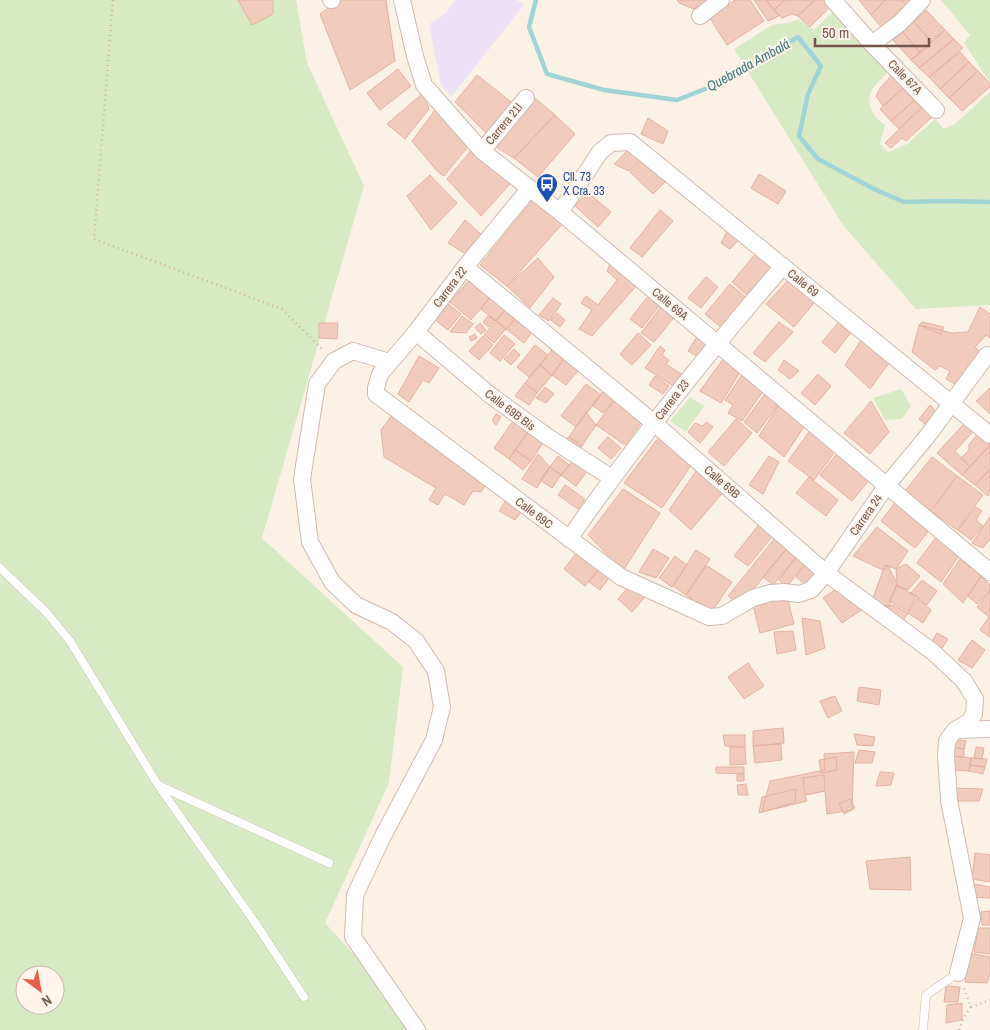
<svg xmlns="http://www.w3.org/2000/svg" width="990" height="1030" font-family="'Archivo Narrow',sans-serif">
<style>
.education{fill:#eee2f8}
.green{fill:#d7eac4;fill-rule:evenodd}
.lines{fill:none;stroke-linecap:round;stroke-linejoin:round}
.stream{stroke:#a0d5d7;stroke-width:4.5}
.building{fill:#f1ccbd;stroke:#e4b19e}
.service-casing{stroke:#d0b9ae;stroke-width:9}
.minor-casing{stroke:#d0b9ae;stroke-width:18}
.path{stroke:#d6afa0;stroke-width:2.5;stroke-dasharray:1 4;stroke-linecap:butt}
.service{stroke:#fff;stroke-width:8}
.minor{stroke:#fff;stroke-width:16}
.labels{text-anchor:middle;dominant-baseline:central;stroke-width:4;stroke-linejoin:round;paint-order:stroke}
.street-label{font-size:12px;fill:#75554a;stroke:#fff5eb}
.transit-label{font-size:12px;fill:#164399;stroke:#fff5eb;text-anchor:start}
.water-label{font-size:14px;font-style:italic;fill:#3e767a;stroke:#fff5eb}
</style>
<rect width="100%" height="100%" fill="#fcf1e5"/>
<path class="education" d="M455,0h62l7,5 -73,92 -10,-12 -12,-61 17,-11z"/>
<path class="green" d="M0,0h296l11,63 57,123 -102,352 141,129 -14,116 -64,140 97,107h-422zM25,975h30v30h-30z
M941,0h49v82l-26,-39 6,-8z
M837,8l53,63c-6,5 -16,14 -19,21 -5,14 3,26 14,33l-5,19 8,8 19,-8 28,-25 9,10 11,-5 35,-32v213l-74,4 -73,-84 -109,-176 38,-24 16,-2 10,-4 16,11z
M901,389l10,17 -9,13 -17,1 -12,-22z
M690,397l14,9 -18,26 -16,-11z"/>
<g class="lines">
<path class="stream" d="M536,0l-7,27 18,47 57,16 73,10 41,-16 80,-47 23,29 -13,28 -9,42 19,23 58,31 28,12 43,-1 43,1"/>
</g>
<path class="building" d="M238,0h35v14l-21,11z
M339,0h47l9,61 -45,29 -30,-76z
M677,0h33l-16,9 -15,-6z
M735,0h15l14,21 -37,24 -17,-27z
M754,0h12l13,16 -11,5z
M766,0h19l-11,10z
M785,0h30l-17,16 -6,-2 -10,4 -8,-8z
M815,0h12l5,5 -22,22 -12,-11z
M859,0h26l-14,15z
M885,0h16l5,5 -24,23 -11,-13z
M901,0h10l-5,5z
M926,10l19,20 -13,12 -18,-20z
M914,22l18,20 -12,11 -17,-21z
M945,30l9,9 -35,29 -8,-8z
M903,32l17,21 -9,7 -18,-20z
M954,39l9,9 -34,29 -10,-9z
M960,52l9,10 -29,27 -11,-12z
M969,62l9,9 -29,27 -9,-9z
M398,69l13,17 -31,24 -13,-17z
M978,71l12,12v4l-28,24 -13,-13z
M895,72l13,12 -25,22 -7,-10 4,-8z
M477,75l38,30 -27,30 -33,-33z
M908,84l9,14 -26,23 -11,-12z
M423,93l6,16 -24,30 -18,-15z
M531,95l24,20 -41,43 -23,-14z
M917,98l5,9 -23,22 -8,-8z
M922,107l10,10 -26,24 -4,-3 -11,10 -6,-5z
M435,110l35,34 -26,32 -7,-5 -25,-30z
M555,115l20,19 -37,43 -24,-19z
M648,118l20,13 -5,13 -22,-10z
M475,146l35,38 -29,32 -34,-37z
M627,151l15,6 -13,14 -15,-7z
M645,156l24,22 -16,16 -23,-22z
M759,174l27,17 -8,13 -27,-16z
M430,175l27,28 -26,27 -24,-34z
M587,192l24,20 -13,15 -23,-21z
M532,201l31,22 -56,63 -27,-21z
M660,210l13,11 -31,36 -12,-9z
M465,220l18,16 -17,18 -18,-11z
M729,228l12,9 -11,12 -9,-6z
M757,252l16,14 -25,30 -16,-14z
M538,258l16,19 -24,31 -23,-22z
M610,264l28,20 -46,52 -13,-7 13,-19 -11,-7 5,-7 12,9 19,-25 -10,-9z
M792,276l26,22 -24,29 -28,-23z
M472,277l21,17 -22,26 -21,-18z
M706,277l12,10 -17,21 -13,-10z
M730,284l17,14 -25,30 -17,-14z
M492,294l16,12 -12,15 -15,-12z
M650,294l11,9 -19,25 -12,-9z
M553,298l8,6 -12,17 -10,-6z
M447,303l14,11 -13,16 -14,-11z
M663,304l13,11 -22,27 -13,-9z
M508,306l11,9 -13,14 -10,-8z
M980,307l10,7v24l-4,-3 -11,12 5,5 -20,35 -14,-8 4,-8 -10,-5 -5,4 -23,-18 7,-27 33,8 16,-1z
M557,313l8,7 -5,7 -9,-7z
M462,316l11,8 -7,9 -16,-1z
M488,316l7,4 -6,7 -6,-5z
M843,317l12,10 -20,26 -13,-11z
M515,320l17,12 -8,11 -18,-14z
M496,321l10,8 -12,14 -10,-8z
M779,322l14,10 -28,30 -12,-9z
M922,322l22,5 -3,7 -22,-9z
M319,323h19l-1,16 -18,-1z
M480,323l6,7 -5,4 -6,-6z
M638,333l13,12 -19,20 -12,-11z
M475,334l2,4 -6,3 -2,-4z
M504,335l11,9 -15,17 -10,-8z
M698,335l13,10 -10,14 -13,-8z
M483,336l10,9 -14,15 -10,-9z
M863,337l29,22 -22,30 -25,-24z
M535,345l13,10 -19,22 -12,-10z
M555,346l12,9 -15,20 -12,-10z
M660,346l5,4 -3,5 7,5 -3,4 15,10 -8,12 -28,-18z
M514,349l6,6 -9,10 -7,-6z
M567,355l15,11 -16,19 -14,-10z
M726,355l16,14 -21,34 -21,-12z
M419,356l20,12 -10,15 -6,-3 -14,22 -11,-8z
M784,360l15,11 -9,8 -12,-9z
M540,365l12,10 -15,18 -12,-10z
M743,373l21,17 -22,31 -14,-8 5,-8 -8,-5z
M818,374l13,12 -16,19 -14,-12z
M655,376l14,10 -6,8 -14,-9z
M525,383l12,10 -8,12 -14,-9z
M586,384l15,11 -25,32 -15,-11z
M545,387l9,7 -8,9 -10,-5z
M990,388v26l-14,-13z
M605,389l11,9 -13,15 -11,-8z
M768,390l14,10 -25,33 -13,-11z
M616,398l28,21 -19,26 -29,-20z
M871,401l18,31 -19,22 -26,-21z
M781,402l26,20 -23,35 -25,-21z
M930,405l10,11 -10,12 -11,-9z
M586,412l10,13 -14,21 -13,-9z
M496,414l5,3 -5,8 -4,-5z
M392,415l97,66 -8,11 -8,-1 -9,14 -19,-11 -7,11 -9,-5 7,-12 -52,-31 -3,-27z
M736,419l16,14 -28,33 -16,-14z
M514,420l15,11 -20,28 -15,-11z
M707,422l6,5 -13,16 -12,-11 7,-9 7,3z
M964,424l9,8 -18,19 15,16 -8,8 -25,-22z
M811,429l26,20 -23,31 -26,-19z
M529,431l15,10 -13,20 -16,-11z
M978,433l12,10v2l-20,22 -9,-9 8,-8v-5z
M569,437l13,9 -4,5 -15,-10z
M608,437l13,11 -10,11 -13,-11z
M659,437l35,24 -32,47 -38,-25z
M990,445v24l-15,16 -13,-10z
M515,450l16,11 -8,9 -14,-11z
M838,452l32,27 -18,22 -32,-26z
M538,454l12,13 -13,21 -15,-9z
M558,456l11,9 -8,10 -11,-8z
M769,456l10,6 -16,32 -14,-9z
M932,457l25,19 -26,35 -26,-20z
M575,458l14,11 -13,17 -15,-11z
M550,467l11,8 -9,13 -12,-8z
M699,467l25,24 -33,39 -22,-20z
M990,469v24l-2,3 -13,-11z
M957,476l26,19 -26,35 -26,-19z
M809,477l29,23 -12,16 -30,-23z
M565,485l20,14 -7,10 -20,-14z
M623,489l37,24 -37,58 -35,-36z
M508,497l16,11 -9,12 -16,-9z
M897,500l34,28 -16,20 -34,-27z
M976,507l6,4 -6,9 7,6 -12,14 -13,-10z
M990,517v22l-7,9 -11,-5z
M761,522l14,11 -27,33 -14,-10z
M877,527l31,24 -12,18 -8,-3 -5,4 -30,-14z
M936,537l22,20 -17,25 -24,-19z
M775,538l12,10 -47,58 -12,-10z
M787,548l10,8 -24,29 -10,-8z
M579,549l22,17 -16,20 -21,-17z
M653,549l16,9 -13,20 -17,-6z
M696,550l14,9 -24,36 -13,-9z
M675,556l12,9 -15,22 -13,-9z
M797,556l9,6 -19,25 -8,-7z
M960,559l21,17 -18,27 -20,-19z
M906,564l14,12 -12,14 -11,-4v-3l-1,-14z
M805,565l12,9 -10,12 -11,-9z
M885,565l3,1 9,17 -8,24 -17,-6z
M601,566l11,8 -12,16 -11,-8z
M706,566l3,1 23,15 -21,31 -25,-18z
M981,576l9,9v5l-13,14 -9,-8z
M922,580l15,11 -10,14 -11,-9 -6,-2z
M630,585l15,12 -13,15 -14,-13z
M842,585l21,24 -21,14 -19,-25z
M897,586l19,10 -8,15 -19,-10z
M990,591v26h-1l-12,-10z
M787,596l7,28 -34,9 -7,-28z
M917,598l14,12 -8,13 -15,-10z
M893,605l15,8 -8,13 -18,-19z
M989,617h1v20l-10,-7z
M802,618l18,3 5,27 -19,7z
M793,631l3,19 -19,4 -3,-22z
M937,633l11,6 -8,12 -10,-7z
M972,640l13,10 -13,18 -14,-8z
M748,663l16,23 -20,13 -16,-22z
M859,687l22,3 -2,15 -22,-4z
M835,696l7,15 -14,7 -8,-17z
M783,728l1,15 -31,3v-15z
M854,734l21,3 -2,9 -16,-1z
M723,735h22v12l-20,-1z
M952,739l14,2 -2,8 -12,-2z
M781,744l1,16 -27,3 -2,-17z
M730,747h15l1,17 -16,1z
M952,747l12,2v8l-13,-1z
M976,747l8,1 -2,11 -8,-1z
M859,750l16,2 -3,11h-17z
M854,752l-2,58 -25,4 -2,-23 -20,4 2,6 -45,11 8,-31 55,-11 -1,-16z
M951,756l20,2 -2,13 -19,-1z
M836,757l1,13 -16,3 -2,-13z
M971,758l16,1 -2,8 -15,-2z
M970,765l15,2 -2,7 -14,-3z
M716,767h28v7l-28,-1z
M880,772l14,1 -3,12 -15,1z
M744,774v7h-7v-6z
M824,775l1,16 -20,4 -2,-17z
M746,784l2,11h-10l-1,-10z
M952,788l31,1 -4,12h-25z
M796,789l-1,13 -36,11 3,-16z
M850,799l5,9 -11,6 -5,-10z
M975,853l15,2v27l-18,-3z
M910,857l1,33 -41,-1 -4,-28z
M975,884l15,3v11l-19,-1z
M990,911v14h-8l-1,-13z
M978,928h12v26l-16,-2z
M969,953l21,4v16l-3,10 -22,-1z
M946,986l14,1 -2,15h-14z
M962,1003v17l-16,3 1,-18z"/>
<g class="lines">
<g class="service-casing">
<path id="service" d="M0,568l46,44 24,29 88,144 98,139 48,73
M160,786l169,77
M923,1030l3,-35 32,-22"/>
</g>
<g class="minor-casing">
<path id="minor" d="M331,0h1
M402,0l13,56 9,29 58,66 78,61 430,360
M833,0l39,44 64,66
M700,16l21,-16
M872,44l28,-21 22,-23
M482,151l44,-53
M530,188l-65,79 -49,65 -36,42 -4,14v6l245,183 88,40 13,-1 31,-18 17,-5 14,-1 15,2 12,-4 15,-17 61,-88 42,-51 58,-79
M560,212l40,-60 11,-9 19,-1 360,293
M465,267l189,156 172,150 107,79 31,29 11,18 -1,15 -5,8 -14,8 -8,11 -1,14 3,45 23,118 -14,55
M416,332l74,63 58,42 64,41
M389,362l-36,-11 -19,10 -17,23 -15,95 8,63 22,40 24,23 36,17 24,19 20,30 6,36 -8,33 -51,96 -28,59 -2,42 64,93
M569,539c66,-95 138,-185 214,-273
M955,730l35,-1"/>
</g>
<path class="path" d="M113,0l-19,239 188,70 41,41
M971,1007l19,-7
M959,1030l5,-13 7,-10 -8,-21"/>
<use href="#service" class="service"/>
<use href="#minor" class="minor"/>
</g>
<defs>
<g id="bus-pin" transform="scale(1.125)"><path d="M0 17L-7.5 6A9.5 9.5 0 1 1 7.5 6Z" fill="#1a4fb4" stroke="#fff5eb"/><path d="M-5-6H5V4H4V6H2V4H-2V6H-4V4H-5ZM-3.5-4V0h7V-4ZM-3.5 1.2v1.5H-2V1.2ZM2 1.2v1.5H3.5V1.2Z" fill="#fff"/></g>
</defs>
<g fill-rule="evenodd">
<use href="#bus-pin" x="547" y="184"/>
</g>
<g class="labels">
<g class="street-label">
<text transform="translate(905 77) rotate(46)">Calle 67A</text>
<text transform="translate(504 124) rotate(-50)">Carrera 21I</text>
<text transform="translate(803 283) rotate(39)">Calle 69</text>
<text transform="translate(450 287) rotate(-53)">Carrera 22</text>
<text transform="translate(670 304) rotate(40)">Calle 69A</text>
<text transform="translate(672 400) rotate(-52)">Carrera 23</text>
<text transform="translate(510 410) rotate(37)">Calle 69B Bis</text>
<text transform="translate(722 482) rotate(41)">Calle 69B</text>
<text transform="translate(534 513) rotate(37)">Calle 69C</text>
<text transform="translate(866 515) rotate(-55)">Carrera 24</text>
</g>
<g class="transit-label">
<text x="563" y="177">Cll. 73<tspan x="563" dy="14">X Cra. 33</tspan></text>
</g>
<g class="water-label">
<text transform="translate(748 65) rotate(-29)">Quebrada Ambalá</text>
</g>
</g>
<g transform="translate(40 990) rotate(148)"><circle r="24" fill="#fff5eb" stroke="#c8b5ab"/>
<path d="M0-4L9 19L0 12L-9 19Z" fill="#e55d4c"/>
<text y="-8" font-size="14" font-weight="bold" text-anchor="middle" fill="#75554a">N</text>
</g>
<path d="M815 38v8h114v-8" fill="none" stroke="#75554a" stroke-width="2.5"/>
<text x="822" y="38" font-size="15" fill="#75554a" stroke="#fff5eb" stroke-width="4" paint-order="stroke">50 m</text>
</svg>
